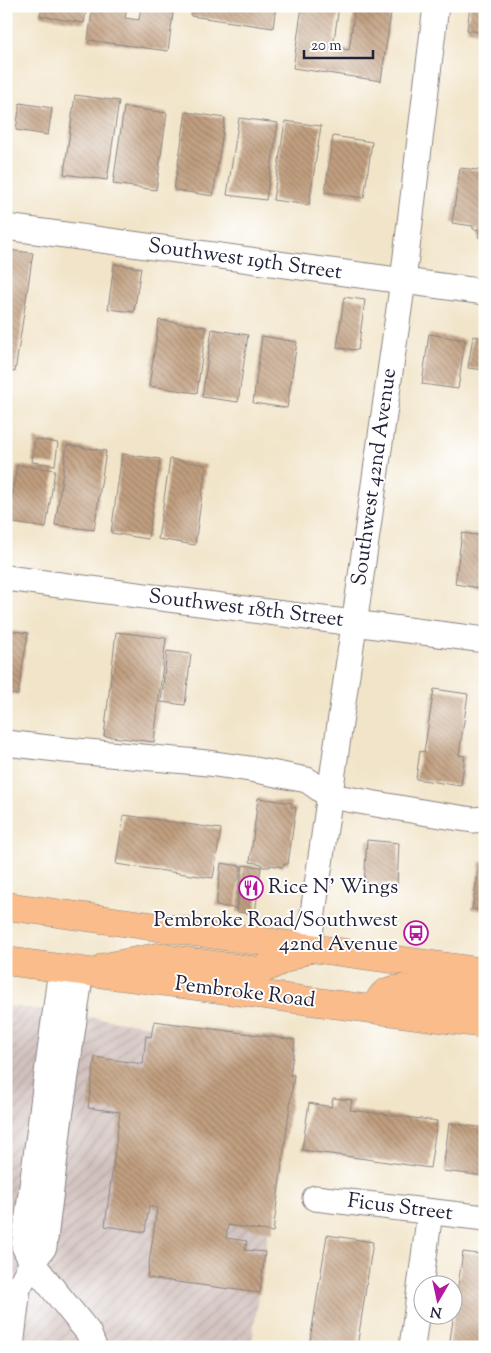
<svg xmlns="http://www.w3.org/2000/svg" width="491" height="1353" font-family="'Sorts Mill Goudy',serif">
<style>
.industrial{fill:url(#industrial-furrows)}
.building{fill:url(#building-back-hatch)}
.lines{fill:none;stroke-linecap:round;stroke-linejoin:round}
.minor-casing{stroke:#8a8382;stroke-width:27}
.major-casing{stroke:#8a8382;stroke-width:29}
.minor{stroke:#fff;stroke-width:25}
.major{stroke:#f9bc8a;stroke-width:28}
.labels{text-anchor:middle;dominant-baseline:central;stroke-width:4;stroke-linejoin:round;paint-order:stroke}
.street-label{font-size:21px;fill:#22223b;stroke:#fff}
.poi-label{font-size:21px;fill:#22223b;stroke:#fff;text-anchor:start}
</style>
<defs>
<pattern id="industrial-furrows" width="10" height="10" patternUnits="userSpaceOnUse" patternTransform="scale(1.25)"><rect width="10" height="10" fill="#d0c0bc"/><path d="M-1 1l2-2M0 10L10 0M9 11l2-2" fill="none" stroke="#b2a5a2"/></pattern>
<pattern id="building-back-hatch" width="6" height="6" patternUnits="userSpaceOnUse" patternTransform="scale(1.25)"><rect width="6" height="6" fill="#c19f7f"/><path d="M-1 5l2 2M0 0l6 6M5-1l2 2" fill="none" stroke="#9c8169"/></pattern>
</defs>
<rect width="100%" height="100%" fill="#fff"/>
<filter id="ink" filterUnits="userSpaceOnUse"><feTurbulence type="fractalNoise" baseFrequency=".02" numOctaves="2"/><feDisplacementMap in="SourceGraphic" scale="10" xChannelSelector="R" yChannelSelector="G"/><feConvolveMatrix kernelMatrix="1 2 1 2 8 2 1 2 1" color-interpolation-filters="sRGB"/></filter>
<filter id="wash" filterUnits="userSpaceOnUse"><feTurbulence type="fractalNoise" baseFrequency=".0096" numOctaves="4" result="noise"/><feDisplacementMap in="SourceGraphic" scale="20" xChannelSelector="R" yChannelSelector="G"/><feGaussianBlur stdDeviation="1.12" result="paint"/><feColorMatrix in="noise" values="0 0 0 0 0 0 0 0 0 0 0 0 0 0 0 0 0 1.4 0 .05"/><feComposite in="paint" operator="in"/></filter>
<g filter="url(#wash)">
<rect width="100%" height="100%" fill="#f1e4c8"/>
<path class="industrial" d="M6,1005l290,42 -45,300h-245z"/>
<g id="blocks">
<path class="building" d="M42,6h45l-3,17 -44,-7z
M93,6h34l-2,12 14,2 2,-14h33l-6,45 -80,-11z
M192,6h84l-3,22 -82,-12z
M302,6h37l-6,41 16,3 6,-44h37l-11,75 -88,-13z
M470,6h15v27l-18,-3z
M75,95l44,6 -12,79 -43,-6z
M20,103l32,5 -4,27 -32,-5z
M124,107l43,6 -11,77 -43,-6z
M186,112l39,6 -12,78 -39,-6z
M239,118l39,5 -12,77 -39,-5z
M285,121l36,5 -12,79 -36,-5z
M333,136l39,6 -8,56 -39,-6z
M460,168l25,3v67l-7,-1 1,-7 -6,-1v-3l-21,-3z
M7,250l26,3 -18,119 -9,-2v-113z
M114,264l27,4 -7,44 -26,-3z
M344,297l21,3 -7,50 -21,-2z
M159,320l47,7 -9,66 -48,-7z
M212,329l36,6 -10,67 -36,-5z
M429,334l36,6 -7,49 -36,-5z
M262,336l35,6 -10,66 -34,-5z
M473,336l12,2v32l-17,-2z
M35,439l23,4 -3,22 -23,-3z
M67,445l39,6 -12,79 -39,-5z
M122,454l38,5 -12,80 -37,-6z
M170,459l36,6 -11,80 -37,-6z
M17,465l38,5 -9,58 -38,-6z
M462,533l23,3v53l-30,-5z
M6,630l22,3 -10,62 -12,-2z
M116,632l50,6 -12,104 -50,-6z
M167,651l24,3 -6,51 -24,-3z
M434,689l34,5 -9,61 6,1 -4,30 -45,-7 4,-28 4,1z
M258,798l34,5 -1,4 5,1 -8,56h-4l-1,3 -13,-2v2h-8v-3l-12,-2z
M124,815l97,14 -8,49 -97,-14z
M367,840l32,3 -2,42 -33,-3z
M480,862h5v49l-13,-2z
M221,863l20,3 -5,42 -20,-2z
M243,865l18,2 -6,47 -18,-2z
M154,1021l141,19 -5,35h4l-21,157 -45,-7 -2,13 21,3 -2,9 20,2 -5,41 -113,-15 10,-70 -8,-2 -4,26 -40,-6 15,-114 -32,-4 7,-51 48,7 3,-28 5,1z
M333,1098l19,2 -2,10 87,11 -7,47 -128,-18 7,-47 22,4z
M449,1123l36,5v48l-42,-5z
M327,1235l46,7 -16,105h-48z
M463,1252l22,3v92h-36z"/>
</g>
</g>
<g filter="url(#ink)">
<use href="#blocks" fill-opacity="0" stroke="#8a8382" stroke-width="1"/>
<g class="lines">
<g class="minor-casing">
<path id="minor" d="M6,227l479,65
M6,578l479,62
M6,743l59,7 143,13 42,6 57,11 23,16 98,17 45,7 12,-1
M308,948l95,-667 33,-275
M61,969l-37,277 8,17 56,69 6,15
M315,1198l170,20
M11,1347l7,-59 14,-25 12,-16 15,-123 22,-153
M412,1347l18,-135"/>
</g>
<g class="major-casing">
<path id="major" d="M6,906l479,66
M6,961l479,63
M105,967l52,-10 102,14 49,-23
M375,1009c7,-15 9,-19 27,-20l83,10"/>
</g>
<use href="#minor" class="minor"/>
<use href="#major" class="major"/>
</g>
</g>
<defs>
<g id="restaurant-ring" transform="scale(1.25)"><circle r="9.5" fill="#fff" stroke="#b5179e" stroke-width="1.5"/><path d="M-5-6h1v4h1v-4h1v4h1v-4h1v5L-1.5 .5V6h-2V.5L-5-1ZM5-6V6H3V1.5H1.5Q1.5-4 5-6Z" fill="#b5179e"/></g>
<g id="bus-ring" transform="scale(1.25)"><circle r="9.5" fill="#fff" stroke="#b5179e" stroke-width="1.5"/><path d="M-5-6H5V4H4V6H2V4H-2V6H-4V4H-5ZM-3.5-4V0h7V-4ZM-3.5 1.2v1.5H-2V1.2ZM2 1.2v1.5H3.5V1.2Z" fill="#b5179e"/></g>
</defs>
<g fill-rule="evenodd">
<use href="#restaurant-ring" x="251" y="888"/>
<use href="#bus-ring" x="416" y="933"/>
</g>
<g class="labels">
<g class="street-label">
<text transform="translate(245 260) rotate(8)">Southwest 19th Street</text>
<text transform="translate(375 477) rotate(-82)">Southwest 42nd Avenue</text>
<text transform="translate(246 609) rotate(7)">Southwest 18th Street</text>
<text transform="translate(245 993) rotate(7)">Pembroke Road</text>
<text transform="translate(400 1208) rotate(7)">Ficus Street</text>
</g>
<g class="poi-label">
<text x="268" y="888">Rice N' Wings</text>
<text x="398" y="921" text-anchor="end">Pembroke Road/Southwest<tspan x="398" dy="24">42nd Avenue</tspan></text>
</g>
</g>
<rect width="491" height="1353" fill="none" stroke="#fff" stroke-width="25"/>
<g transform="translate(438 1300) rotate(189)"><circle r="24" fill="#ffffff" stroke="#a7a7b1"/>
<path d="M0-4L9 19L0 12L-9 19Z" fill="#b5179e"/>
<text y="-8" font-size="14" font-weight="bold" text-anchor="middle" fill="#22223b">N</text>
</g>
<path d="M304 50v8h69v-8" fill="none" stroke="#22223b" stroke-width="2.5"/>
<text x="311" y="50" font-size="15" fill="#22223b" stroke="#ffffff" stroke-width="4" paint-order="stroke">20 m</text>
</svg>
